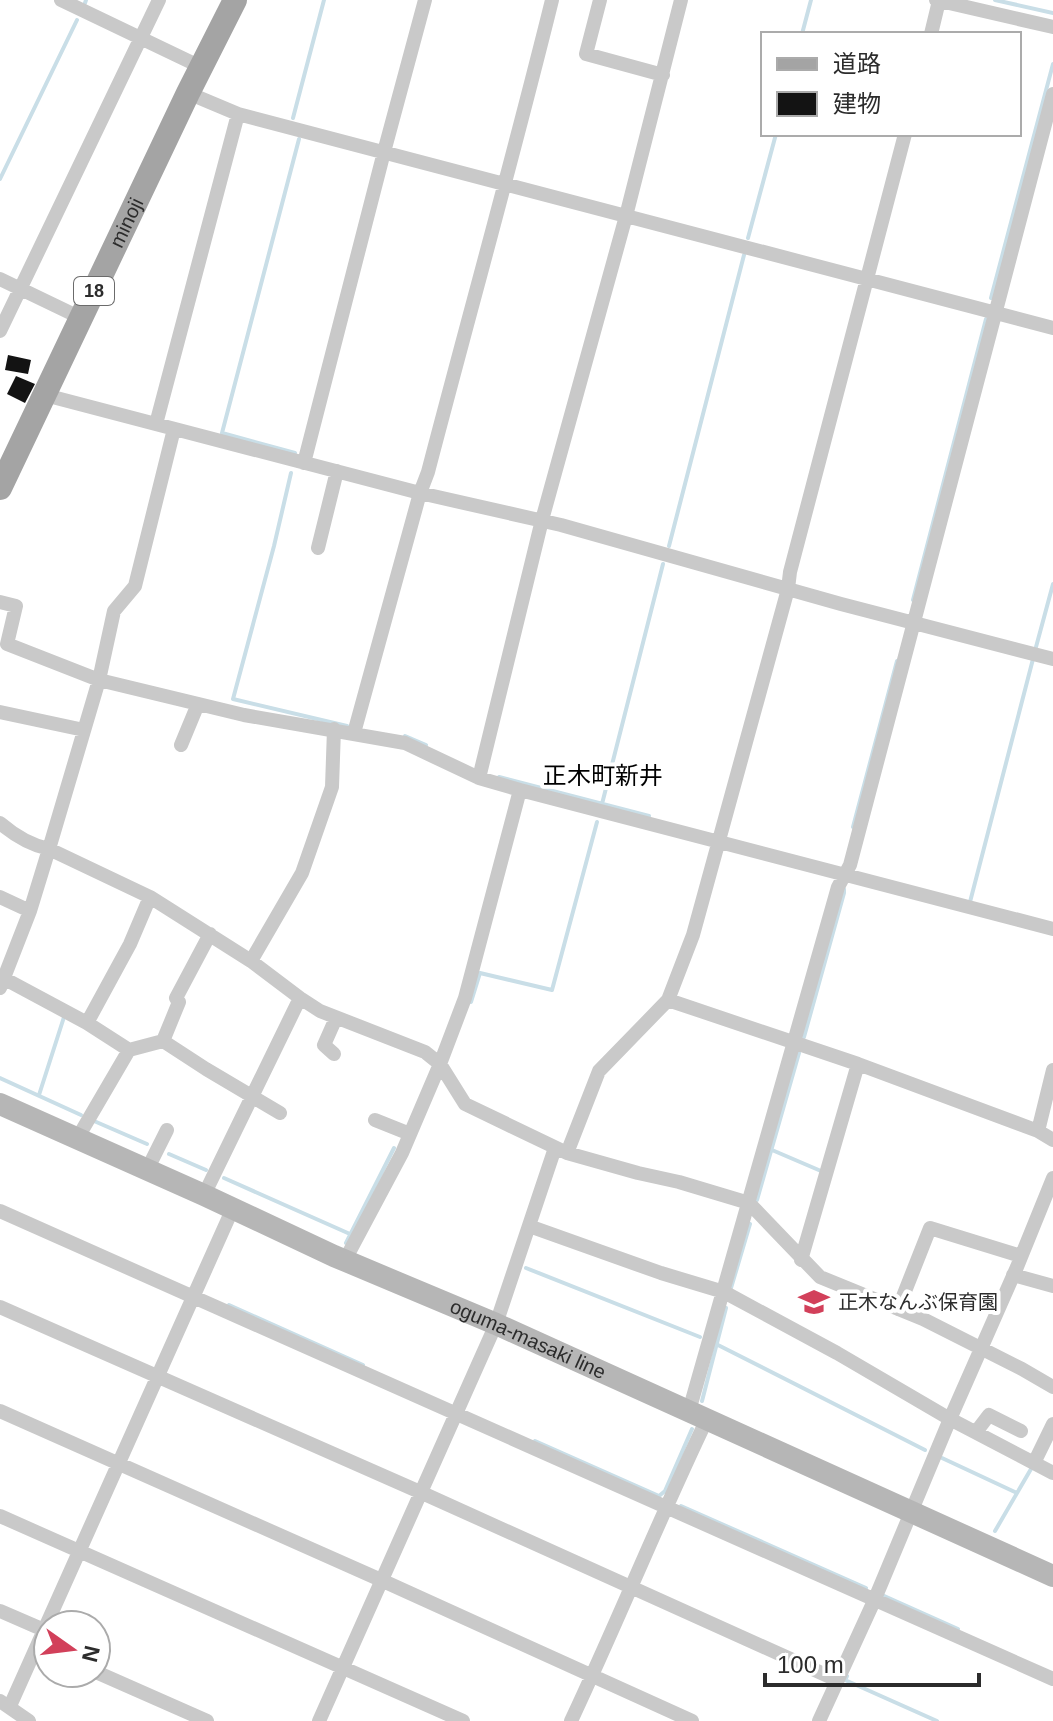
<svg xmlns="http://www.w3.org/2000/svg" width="1053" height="1721" font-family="Arial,'Noto Sans JP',sans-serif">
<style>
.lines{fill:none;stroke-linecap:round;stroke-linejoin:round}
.stream{stroke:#c9dee7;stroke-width:4}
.building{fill:#131313}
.street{stroke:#c9c9c9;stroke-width:14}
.secondary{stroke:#b6b6b6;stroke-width:22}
.primary{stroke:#a4a4a4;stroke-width:24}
.labels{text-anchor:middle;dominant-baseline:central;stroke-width:8;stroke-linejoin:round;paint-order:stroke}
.shield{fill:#fff;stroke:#6b6b6b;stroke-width:2}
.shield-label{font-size:18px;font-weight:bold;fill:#2c2c2c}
.street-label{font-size:20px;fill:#2c2c2c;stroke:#fff}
.poi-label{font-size:20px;fill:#2c2c2c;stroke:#fff;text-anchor:start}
.quarter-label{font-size:24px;fill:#000;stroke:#fff}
</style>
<rect width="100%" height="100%" fill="#fff"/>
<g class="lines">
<path class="stream" d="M995,0l58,13
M85,3l1,-3
M802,34l9,-34
M293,118l31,-118
M0,179l77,-159
M748,238l28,-104
M991,298l62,-234
M295,453l-73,-20 77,-294
M291,473l-17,73 -41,153 114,27
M669,546l75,-291
M913,600l73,-281
M1036,647l17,-63
M405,736l21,9
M499,777l150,39
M602,804l61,-240
M853,827l44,-166
M970,902l63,-243
M471,1002l9,-29 72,17 45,-168
M804,1037l40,-144v-4
M0,1078l81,37
M39,1095l25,-78
M94,1121l53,23
M772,1150l49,21
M169,1154l37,16
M224,1178l126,56
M757,1200l42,-147
M346,1243l48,-95
M526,1268l174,69
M731,1288l19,-64
M229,1305l134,60
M716,1344l209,106
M702,1401l24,-93
M535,1441l124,55 6,-5 27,-62
M942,1458l75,35
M681,1506l185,82
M995,1531l36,-62
M882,1595l76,34
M847,1676l-2,4 92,41"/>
</g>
<path class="building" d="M8,355l23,5 -3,14 -23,-4z
M16,376l19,8 -10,19 -18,-9z"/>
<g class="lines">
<path class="street" d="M61,0l140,67
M600,0l-14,54 77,21
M936,0l117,27
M931,34l7,-29 -1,-5
M188,93l50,21 815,214
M0,279l81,39
M0,331l159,-331
M45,395l375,98 141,32 280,79 212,55
M156,424l82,-310
M304,463l80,-311 41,-152
M318,548l19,-77
M0,602l16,4 -9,38 92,36 145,35 161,28 74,35 41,12 533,139
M0,712l84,18
M354,733l66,-240 8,-21c41,-157 85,-314 124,-472
M181,745l17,-41
M479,778l63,-258 84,-304 55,-216
M0,823c14,12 30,22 49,26l101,48 101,64 49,37 20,13 105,41 15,12 25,40 102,49 71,20 41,9 70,21 71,74 103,42 99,50 31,18
M0,897l30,14
M251,961l51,-88 30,-86 2,-58
M3,978l84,45 42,27 34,-9 43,28 74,44
M0,988l30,-77 19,-62 50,-169 15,-69 21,-25 39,-157
M668,1000l190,64 180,67
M87,1023l43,-79 20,-47
M163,1041l16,-39 -3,-4 34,-64
M334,1054l-10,-9 12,-27
M1053,1070l-15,61 15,9
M375,1120l35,14
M77,1139l52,-89
M567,1153l32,-82 69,-71 25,-65 95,-346 2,-17 115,-438
M147,1170l20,-40
M204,1195l96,-197
M0,1211l1053,468
M529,1226l132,47 63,19 113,61 113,66 103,54
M345,1260l57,-107 38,-89 25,-66 55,-208
M801,1260l57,-196
M1013,1275l40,11
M0,1307l420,185 417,188
M898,1309l32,-81 91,28
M0,1411l381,169 311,141
M689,1411l149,-524 12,-22 203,-771
M976,1432l13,-17 32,16
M1034,1463l19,-39
M0,1516l463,205
M0,1611l44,19
M96,1672l111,49
M0,1701l29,20
M10,1706l223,-498
M319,1721l177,-397 59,-176
M571,1721c47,-100 88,-202 136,-302
M819,1721l55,-120 76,-182 67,-152 36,-89"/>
<path class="secondary" id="s1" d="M0,1104l204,91 130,61 162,68 557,252"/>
<path class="primary" id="s2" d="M0,488l188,-395 47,-93"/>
</g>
<defs>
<g id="school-bare" transform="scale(2.4)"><path d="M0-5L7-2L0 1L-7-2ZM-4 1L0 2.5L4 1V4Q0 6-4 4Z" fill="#d2405a" stroke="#fff" stroke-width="2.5" paint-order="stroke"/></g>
</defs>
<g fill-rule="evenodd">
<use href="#school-bare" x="814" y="1302"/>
</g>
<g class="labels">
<rect class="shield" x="74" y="277" width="40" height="28" rx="6"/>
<g class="shield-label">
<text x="94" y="291">18</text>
</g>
<g class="street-label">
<text stroke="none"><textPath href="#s2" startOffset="294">minoji</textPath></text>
<text stroke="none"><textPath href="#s1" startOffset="578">oguma-masaki line</textPath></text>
</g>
<g class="poi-label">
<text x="838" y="1302">正木なんぶ保育園</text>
</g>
<g class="quarter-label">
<text x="603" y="775">正木町新井</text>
</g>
</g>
<rect x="761" y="32" width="260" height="104" fill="#ffffff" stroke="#ababab" stroke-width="2"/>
<rect x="777" y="58" width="40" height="12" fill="#a4a4a4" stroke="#ababab" stroke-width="2"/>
<text x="833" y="72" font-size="24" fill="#2c2c2c">道路</text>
<rect x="777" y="92" width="40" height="24" fill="#131313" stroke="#ababab" stroke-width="2"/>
<text x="833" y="112" font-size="24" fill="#2c2c2c">建物</text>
<g transform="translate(72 1649) rotate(104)"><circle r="38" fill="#ffffff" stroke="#ababab" stroke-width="2"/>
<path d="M0-6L14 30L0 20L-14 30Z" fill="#d2405a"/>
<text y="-12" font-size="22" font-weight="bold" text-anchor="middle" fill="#2c2c2c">N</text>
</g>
<path d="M765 1673v12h214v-12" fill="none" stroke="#2c2c2c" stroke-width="4"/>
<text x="777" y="1673" font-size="24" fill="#2c2c2c" stroke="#ffffff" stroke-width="6" paint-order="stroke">100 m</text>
</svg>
